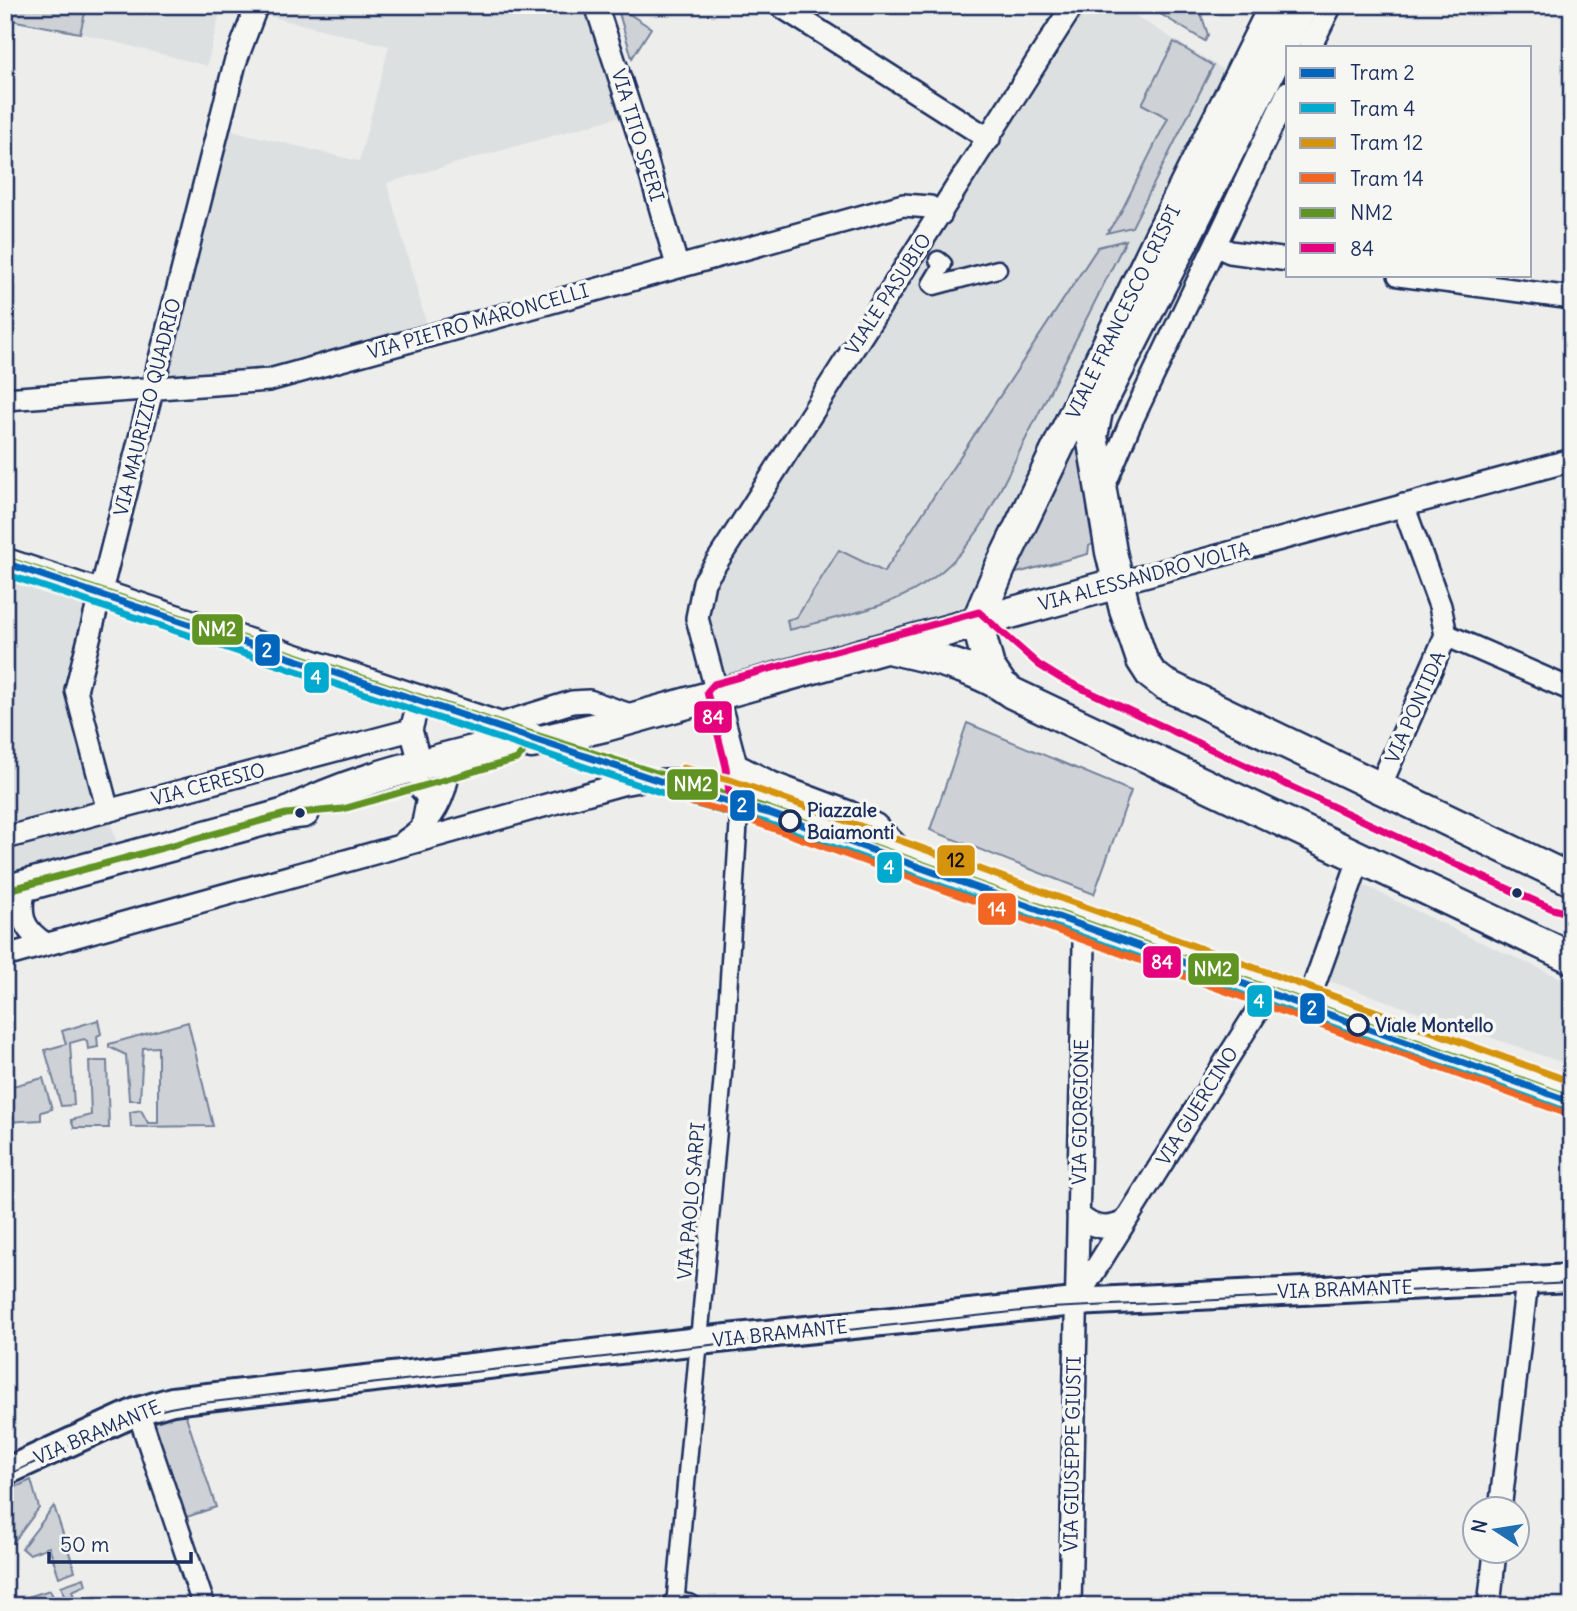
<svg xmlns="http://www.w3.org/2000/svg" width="1577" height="1611" font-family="Delius,sans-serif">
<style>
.built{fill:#dde0e1}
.green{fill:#ced2d7;stroke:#74809a;stroke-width:2}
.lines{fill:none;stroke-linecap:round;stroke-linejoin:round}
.pedestrian-casing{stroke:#1b2f5e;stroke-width:21}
.minor-casing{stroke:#1b2f5e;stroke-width:26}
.tertiary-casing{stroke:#1b2f5e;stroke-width:32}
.secondary-casing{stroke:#1b2f5e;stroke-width:35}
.pedestrian{stroke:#f6f6f2;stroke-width:16}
.minor{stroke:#f6f6f2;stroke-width:21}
.tertiary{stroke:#f6f6f2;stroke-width:26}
.secondary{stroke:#f6f6f2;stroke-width:30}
.tram{stroke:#1b2f5e;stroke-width:2}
.bus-1-casing{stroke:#f6f6f2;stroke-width:12}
.bus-2-casing{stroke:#f6f6f2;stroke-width:12}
.bus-1{stroke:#5f9322;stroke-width:7}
.bus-2{stroke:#e5007d;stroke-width:7}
.tram-1-casing{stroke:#f6f6f2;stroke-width:12}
.tram-2-casing{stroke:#f6f6f2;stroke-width:12}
.tram-3-casing{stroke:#f6f6f2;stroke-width:12}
.tram-4-casing{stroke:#f6f6f2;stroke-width:12}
.tram-1{stroke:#0065bd;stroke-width:7}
.tram-2{stroke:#00a9ce;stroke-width:7}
.tram-3{stroke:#d6940e;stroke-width:7}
.tram-4{stroke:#f26522;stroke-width:7}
.bus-dot{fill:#1b2f5e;stroke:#f6f6f2;stroke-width:2.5}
.stop-dot{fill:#f6f6f2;stroke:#1b2f5e;stroke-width:3.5}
.labels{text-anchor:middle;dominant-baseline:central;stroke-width:7;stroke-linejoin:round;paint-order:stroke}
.street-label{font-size:19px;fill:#1b2f5e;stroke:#f6f6f2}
.stop-label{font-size:19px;font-weight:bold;fill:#1b2f5e;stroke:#f6f6f2;text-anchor:start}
.line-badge{stroke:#f6f6f2;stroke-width:2.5}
.badge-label{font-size:19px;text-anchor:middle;font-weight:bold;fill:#fff}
.pale-badge-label{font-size:19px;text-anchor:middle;font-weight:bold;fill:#111}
</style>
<rect width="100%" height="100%" fill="#edeeec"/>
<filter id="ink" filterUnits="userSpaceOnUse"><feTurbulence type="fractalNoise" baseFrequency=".0143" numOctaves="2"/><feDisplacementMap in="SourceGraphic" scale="14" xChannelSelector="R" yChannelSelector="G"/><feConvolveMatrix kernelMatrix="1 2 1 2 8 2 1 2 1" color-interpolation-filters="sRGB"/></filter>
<g filter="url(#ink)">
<path class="built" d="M87,5h135l-15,61 -127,-33z
M244,5h354l35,108 -246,70 42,149 -160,48 -117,8 66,-261 141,34 30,-115 -146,-36z
M1073,5h45l119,73 -261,543 -259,73 -17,-96z
M5,560l96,30 -25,100 44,166 -115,33z
M1364,885l108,53 100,45v83l-243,-85z"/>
<path class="green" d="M5,5h82l-7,28 -75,-14z
M1161,5h26l14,9 7,21 -3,6 -48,-29z
M617,6l34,22 -19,30z
M1174,42l39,24 -81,161 -25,6 14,-21 47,-94 -26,-14z
M1126,240l-141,280c-51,82 -109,87 -196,110l-2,-10 10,-3 42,-67 45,22 214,-325z
M1075,441l7,8 14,93 -7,4 -1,8 -86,23z
M967,723l164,68 -37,103 -164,-64z
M98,1020l3,14 -4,2 1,11 -10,2 -1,-8 -3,-2 -14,4 4,62 -13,1 -16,-56 21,-6 -4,-13z
M188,1022l25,104 -82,1 -1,-15 11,-2 7,13h10v-76l-15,1 -3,52h-11l-3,-45 -17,-8v-3z
M89,1061h18l2,67h-35l-3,-8 20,-5z
M43,1078l9,31 -11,3v8l-36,2v-34z
M185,1413l31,94 -35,12 -32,-95z
M31,1480l8,28 -26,35 -8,-4v-10l4,-1 -4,-10v-26z
M54,1506l21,65 -16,6 -10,-30 -20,7 -7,-6z
M84,1578l2,7 -14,6 5,15h-9l-7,-20z
M50,1590l7,16h-52v-2z"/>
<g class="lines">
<g class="pedestrian-casing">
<path id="pedestrian" d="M938,260l5,4 -12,20 3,2 64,-17
M675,1606l48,-531 17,-275"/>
</g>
<g class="minor-casing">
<path id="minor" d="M596,5l49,150 32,110
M779,5l210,134
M1310,47l21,-42
M1217,246l13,6 58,8
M1399,275l173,23
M5,399l264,-19 634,-175 27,2 11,7
M1102,491l27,-65 159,-334
M5,559l531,176
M1118,583l454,-123
M1446,635l126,55
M420,696l-9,34 10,36
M501,724l71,-22 17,-1 47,16
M736,765l36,18 77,29 27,13 35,34
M420,788l8,9 -5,26
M1379,789l67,-154 -6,-29 -37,-101
M740,800l-4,-35 -39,-147 7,-36 369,-577
M108,811l-32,-121 159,-627 22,-58
M5,838l406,-108
M405,841c23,-15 36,-35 42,-61
M25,886c-6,28 -4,43 21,58
M5,956l617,-172 22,-4h30l90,27 808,291
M1308,1002l52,-145
M1078,1214c13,14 29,17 46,8
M1076,1300l195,-311
M138,1411l66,195
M1500,1510l27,-229
M675,1603l15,3
M1070,1606l14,-662 7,-20
M1489,1606l6,-54"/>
</g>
<g class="tertiary-casing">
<path id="tertiary" d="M5,1472l133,-61 34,-10 527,-60 376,-39 497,-24"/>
</g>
<g class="secondary-casing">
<path id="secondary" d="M1303,5l-206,406 -5,25 19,116 14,58 17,50 9,14 13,10 408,196
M977,622l23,-54 158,-328 117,-235
M977,622l12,45 11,16
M892,649c38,8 89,20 120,44l560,265
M286,814c71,-38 153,-53 229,-74l17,3 73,-17 513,-143
M5,891l281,-77 18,-2"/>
</g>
<use href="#pedestrian" class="pedestrian"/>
<use href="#minor" class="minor"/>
<use href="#tertiary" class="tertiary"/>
<use href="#secondary" class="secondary"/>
<path class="tram" d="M5,1476c59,-26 116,-61 181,-71l488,-56 376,-41 522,-25"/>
<g class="bus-1-casing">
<path id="bus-1" d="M5,559l496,165 263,83 808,291
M5,891l281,-77 57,-5 174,-50 15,-16 16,-4"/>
</g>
<g class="bus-2-casing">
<path id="bus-2" d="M1568,1108l-833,-299 -5,-7 -4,-35 -19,-75 7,-8 265,-72 60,53 21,13 457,215 36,16 19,5"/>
</g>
<use href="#bus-1" class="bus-1"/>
<use href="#bus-2" class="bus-2"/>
<g class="tram-1-casing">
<path id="tram-1" d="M5,563l691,230 73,20 803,289"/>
</g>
<g class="tram-2-casing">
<path id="tram-2" d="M5,574l688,229 73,20 802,289"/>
</g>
<g class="tram-3-casing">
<path id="tram-3" d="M683,768l50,13 63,22 776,279"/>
</g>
<g class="tram-4-casing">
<path id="tram-4" d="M675,798l49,13 62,22 779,280"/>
</g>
<use href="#tram-1" class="tram-1"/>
<use href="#tram-2" class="tram-2"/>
<use href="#tram-3" class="tram-3"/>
<use href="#tram-4" class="tram-4"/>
</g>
</g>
<g class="bus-dot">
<circle cx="300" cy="813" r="6"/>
<circle cx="1517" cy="893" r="6"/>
</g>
<g class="stop-dot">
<circle cx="790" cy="821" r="10"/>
<circle cx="1358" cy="1025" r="10"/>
</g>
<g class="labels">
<g class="street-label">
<text transform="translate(638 135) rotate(73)">VIA TITO SPERI</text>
<text transform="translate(888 294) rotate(-57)">VIALE PASUBIO</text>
<text transform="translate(1123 312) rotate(-64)">VIALE FRANCESCO CRISPI</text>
<text transform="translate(478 321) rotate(-16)">VIA PIETRO MARONCELLI</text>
<text transform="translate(147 407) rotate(-76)">VIA MAURIZIO QUADRIO</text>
<text transform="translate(1144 576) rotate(-15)">VIA ALESSANDRO VOLTA</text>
<text transform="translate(1415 707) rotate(-66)">VIA PONTIDA</text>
<text transform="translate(208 784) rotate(-15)">VIA CERESIO</text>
<text transform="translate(1197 1106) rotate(-58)">VIA GUERCINO</text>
<text transform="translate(1080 1112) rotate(-89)">VIA GIORGIONE</text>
<text transform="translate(691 1201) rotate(-85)">VIA PAOLO SARPI</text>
<text transform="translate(1345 1289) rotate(-2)">VIA BRAMANTE</text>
<text transform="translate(780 1333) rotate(-6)">VIA BRAMANTE</text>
<text transform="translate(97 1432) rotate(-23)">VIA BRAMANTE</text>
<text transform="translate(1072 1454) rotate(-89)">VIA GIUSEPPE GIUSTI</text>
</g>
<g class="stop-label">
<text x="807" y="810">Piazzale<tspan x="807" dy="22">Baiamonti</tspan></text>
<text x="1375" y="1025">Viale Montello</text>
</g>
</g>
<g class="line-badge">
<rect x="191" y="613" width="53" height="33" rx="7" fill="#5f9322"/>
<rect x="254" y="633" width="27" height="34" rx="7" fill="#0065bd"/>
<rect x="303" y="661" width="27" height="33" rx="7" fill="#00a9ce"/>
<rect x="693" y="700" width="40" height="34" rx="7" fill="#e5007d"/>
<rect x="666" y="768" width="53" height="33" rx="7" fill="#5f9322"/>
<rect x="729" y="789" width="27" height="33" rx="7" fill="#0065bd"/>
<rect x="936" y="844" width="40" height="33" rx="7" fill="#d6940e"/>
<rect x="876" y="851" width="27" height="33" rx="7" fill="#00a9ce"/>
<rect x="977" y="892" width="40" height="34" rx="7" fill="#f26522"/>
<rect x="1142" y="945" width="40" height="34" rx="7" fill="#e5007d"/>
<rect x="1187" y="952" width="53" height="34" rx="7" fill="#5f9322"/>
<rect x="1246" y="984" width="27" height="34" rx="7" fill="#00a9ce"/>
<rect x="1299" y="992" width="27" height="33" rx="7" fill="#0065bd"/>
</g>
<g class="badge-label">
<text x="217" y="636">NM2</text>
<text x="267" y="657">2</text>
<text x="316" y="684">4</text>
<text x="713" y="724">84</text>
<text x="693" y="791">NM2</text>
<text x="742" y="812">2</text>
<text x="889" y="874">4</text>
<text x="997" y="916">14</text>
<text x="1162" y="969">84</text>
<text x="1213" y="976">NM2</text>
<text x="1259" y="1008">4</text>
<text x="1312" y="1015">2</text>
</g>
<g class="pale-badge-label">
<text x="956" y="867">12</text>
</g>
<rect width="1577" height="1611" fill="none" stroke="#f6f6f2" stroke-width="28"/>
<rect x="14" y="14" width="1549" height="1583" fill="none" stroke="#1b2f5e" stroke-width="2.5" filter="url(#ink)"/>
<rect x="1286" y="46" width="245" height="231" fill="#f6f6f2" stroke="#9ea6b7" stroke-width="2"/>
<rect x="1300" y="68" width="35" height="10" fill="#0065bd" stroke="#9ea6b7" stroke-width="2"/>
<text x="1350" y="80" font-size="21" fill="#1b2f5e">Tram 2</text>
<rect x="1300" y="103" width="35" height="10" fill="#00a9ce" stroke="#9ea6b7" stroke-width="2"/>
<text x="1350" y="116" font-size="21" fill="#1b2f5e">Tram 4</text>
<rect x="1300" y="138" width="35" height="10" fill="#d6940e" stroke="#9ea6b7" stroke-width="2"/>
<text x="1350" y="150" font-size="21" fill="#1b2f5e">Tram 12</text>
<rect x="1300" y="173" width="35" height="10" fill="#f26522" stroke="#9ea6b7" stroke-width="2"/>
<text x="1350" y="186" font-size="21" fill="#1b2f5e">Tram 14</text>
<rect x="1300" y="208" width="35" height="10" fill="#5f9322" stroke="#9ea6b7" stroke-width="2"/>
<text x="1350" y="220" font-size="21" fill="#1b2f5e">NM2</text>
<rect x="1300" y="243" width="35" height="10" fill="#e5007d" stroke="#9ea6b7" stroke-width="2"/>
<text x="1350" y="256" font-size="21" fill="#1b2f5e">84</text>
<g transform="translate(1496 1530) rotate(282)"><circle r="33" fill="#f6f6f2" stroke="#9ea6b7" stroke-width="2"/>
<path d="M0-5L12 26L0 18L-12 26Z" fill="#1f6fb2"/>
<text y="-10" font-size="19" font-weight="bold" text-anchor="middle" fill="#1b2f5e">N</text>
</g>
<path d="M49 1552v10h142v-10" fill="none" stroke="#1b2f5e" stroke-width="3.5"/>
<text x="60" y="1552" font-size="21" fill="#1b2f5e" stroke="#f6f6f2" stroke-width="5" paint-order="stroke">50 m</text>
</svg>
